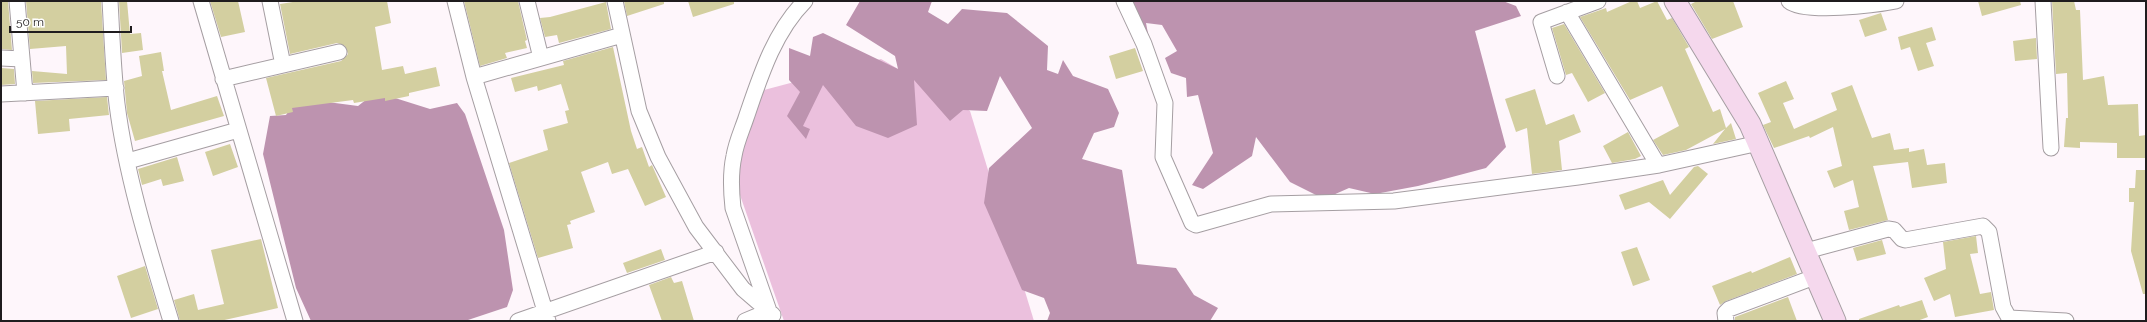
<svg xmlns="http://www.w3.org/2000/svg" width="2147" height="322" font-family="Raleway,sans-serif">
<style>
.green{fill:#ebc0dd}
.water{fill:#bd93af}
.building{fill:#d3cfa0}
.lines{fill:none;stroke-linecap:round;stroke-linejoin:round}
.street-casing{stroke:#a59ea2;stroke-width:17}
.secondary-casing{stroke:#a59ea2;stroke-width:23}
.street{stroke:#fff;stroke-width:15}
.secondary{stroke:#f5d8ed;stroke-width:21}
</style>
<rect width="100%" height="100%" fill="#fef6fb"/>
<path class="green" d="M881,59l89,52 64,210h-250l-51,-146 31,-85z"/>
<path class="water" d="M860,1h72l-4,11 20,12 14,-15 45,4 41,33 -1,24 11,4 5,-14 10,16 35,13 11,24 -5,14 -20,6 -12,26 40,11 15,94 39,4 18,27 24,13 -8,13h-163l3,-8 -6,-15 -22,-8 -38,-87 5,-35 43,-40 -32,-52 -13,35 -24,-1 -13,11 -36,-41 3,45 -29,13 -32,-12 -33,-41 -20,41 7,3 -4,10 -19,-23 13,-24 -11,-12v-32l21,8 3,-19 10,-4 75,36 -3,-13 -49,-31z
M1118,1h385l13,5 5,10 -46,15 31,116 -20,21 -68,18 -43,8 -26,-6 -25,11 -34,-17 -34,-45 -4,19 -49,33 -11,-4 21,-32 -15,-58 -11,2 -1,-19 -15,-5 -6,-15 12,-7 -15,-26 -16,-2 4,21 -18,-7 1,-23z
M376,92l54,17 27,-6 8,11 39,116 9,60 -6,17 -42,14h-154l-15,-33 -33,-134 7,-38 16,-1 11,-17 61,8z"/>
<path class="building" d="M1,1h7l4,49 -11,-1z
M26,1h75l5,79 -73,3 -1,-12 35,3 -1,-28 -36,3z
M119,1h8l3,33 11,-1 2,17 -21,3z
M210,1h28l7,31 -24,5z
M299,1h88l4,22 -16,4 7,43 21,-4 2,8 31,-7 4,19 -31,7v3l-24,5v-3l-31,5 -1,-3 -61,8 1,4 -17,4 -10,-38 75,-17 7,-7 -3,-8 -8,-3 -47,11 -10,-50z
M464,1h54l9,39 -2,1 2,7 -22,5 2,5 -27,8z
M624,1h40v3l-37,12z
M688,1h46v3l-41,13z
M1632,1h5l3,7 17,-7 10,19 5,-2 17,29 -4,2 28,63 7,-3 6,19 5,-5 5,16 -23,5 12,-15 -39,21 -23,5 -10,-15 26,-14 -17,-40 -32,14 -50,-83 26,-9 1,4z
M1697,1h36l10,26 -31,12 -21,-35z
M1978,1h42l1,4 -39,11z
M2052,1h22l2,9h4l3,70 21,-4 4,29 30,-1 1,32 7,-1v23h-29v-15l-37,-1v6l-16,-1 2,-29h2l-1,-45 -11,1z
M606,2l5,27 -52,14 -2,-8 -12,2 -5,-19 10,-1z
M1881,13l6,17 -22,7 -6,-17z
M1564,24l41,69 -17,9 -16,-29 -6,2 -14,-47z
M1932,27l4,13 -10,3 8,23 -16,5 -8,-24 -9,3 -3,-13z
M2036,38l1,21 -22,2 -2,-20z
M613,47l18,84 6,18 5,-2 7,20 3,-2 14,32 -21,9 -17,-37 -16,5 -4,-12 -27,10 14,40 -25,9 1,3 -4,1 6,23 -35,10 -29,-95 39,-13 -5,-20 25,-7 -3,-12 4,-1 -8,-26 -23,7 -1,-5 -22,6 -4,-14 53,-13 -1,-4z
M1135,48l8,23 -27,8 -7,-23z
M161,52l3,19h-2l9,39 46,-14 7,20 -89,25 -8,-28 -3,-32 18,-5 -3,-20z
M1,68l13,1 1,15 -14,1z
M1786,81l8,18 -11,4 11,26 43,-19 -6,-17 21,-8 20,53 18,-5 4,17 15,-2v4l15,-3 3,16 18,-2 2,20 -35,5 -4,-26 -35,4 15,54 -39,10 -5,-19 15,-4 -6,-27 -19,8 -7,-17 15,-5 -9,-39 -23,11 -1,-2 -35,12 -11,-23 8,-3 -13,-29z
M1535,89l11,36 28,-11 7,18 -22,9 3,29 -30,4 -5,-46 -11,4 -11,-33z
M107,97l2,18 -40,4 1,12 -32,3 -3,-33z
M1628,132l13,24 -6,3 -23,4 -9,-17z
M230,144l8,23 -25,9 -8,-24z
M177,157l7,24 -21,5 -2,-7 -19,6 -4,-16z
M1698,166l10,8 -38,45 -21,-17 -24,8 -6,-15 44,-15 7,15 24,-28z
M2136,170h10v124h-3l-12,-43 3,-49h-5v-14h6z
M1976,236l2,17 -8,1 10,40 11,-2 3,18 -39,7 -5,-23 -16,7 -10,-23 22,-9 -3,-27z
M261,239l17,69 -58,13h-40l-6,-21 20,-6 4,16 26,-6 -13,-54z
M1882,240l4,14 -29,7 -4,-13z
M1637,247l13,33 -17,6 -12,-34z
M661,249l4,11 -38,13 -4,-10z
M1790,257l7,17 -71,27 -6,4 -8,-19 39,-15 1,2z
M145,266l13,43 -27,9 -14,-42z
M671,277l3,6 8,-2 12,40h-32l-13,-36z
M1788,297l9,24h-62v-4z
M1922,300l6,17 -11,4h-58v-2l40,-14 1,2z"/>
<g class="lines">
<g class="street-casing">
<path id="street" d="M17,1l8,92
M110,1c2,34 3,69 7,103 9,72 33,148 54,217
M201,1l94,320
M270,1l13,64
M455,1l19,76 74,244
M527,1l14,57
M615,1l24,110 19,46 38,70 47,62 30,26
M1124,1l20,43 21,59 -2,54 29,66 4,2 75,-21 123,-3 184,-24 81,-12 100,-22
M1789,1c15,13 87,4 107,0
M2043,1l8,147
M1567,12l91,153
M1,58l21,1
M1557,76l-16,-54 57,-21
M474,77l148,-42
M223,79l116,-27
M1,94l115,-6
M128,161l110,-31
M1806,251l82,-22 6,1 8,9 3,1 78,-14 6,6 14,75 6,11 57,3
M518,321l198,-69
M745,321l24,-10 -36,-103c-2,-18 -3,-34 1,-52 2,-13 8,-26 12,-38 14,-41 28,-86 59,-117
M1726,321l-1,-8 4,-4 88,-33"/>
</g>
<g class="secondary-casing">
<path id="secondary" d="M1675,1l75,123 85,197"/>
</g>
<use href="#street" class="street"/>
<use href="#secondary" class="secondary"/>
</g>
<rect width="2147" height="322" fill="none" stroke="#1f1c1e" stroke-width="4"/>
<path d="M10 26v6h121v-6" fill="none" stroke="#1f1c1e" stroke-width="2"/>
<text x="16" y="26" font-size="12" fill="#1f1c1e" stroke="#ffffff" stroke-width="3" paint-order="stroke">50 m</text>
</svg>
